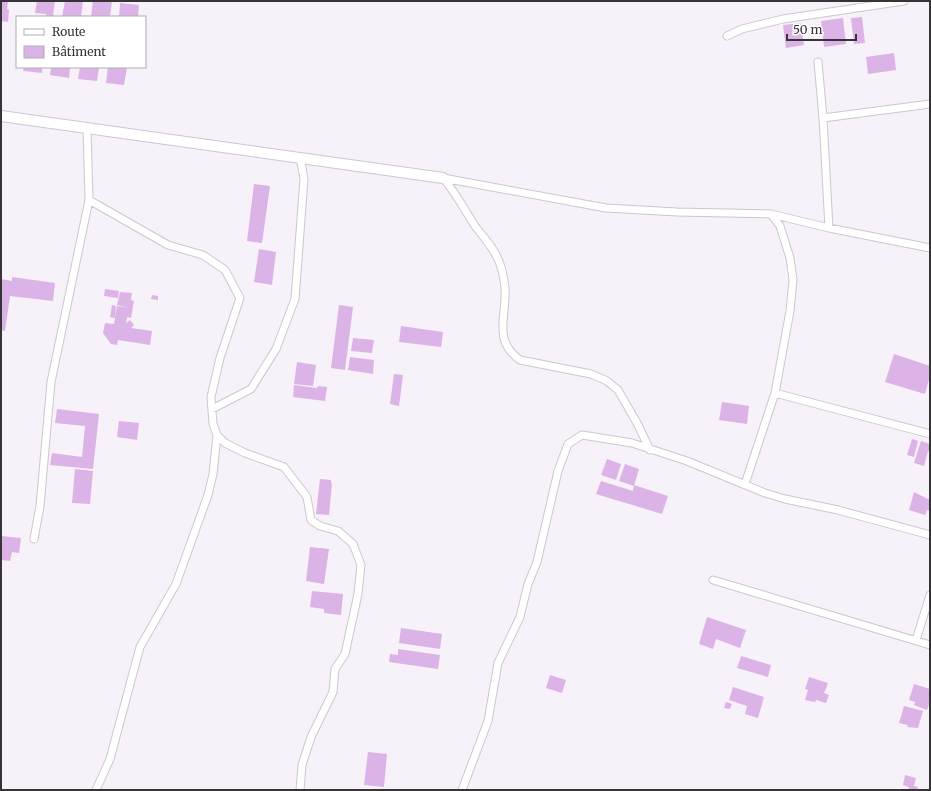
<svg xmlns="http://www.w3.org/2000/svg" width="931" height="791" font-family="Merriweather,serif">
<style>
.building{fill:#dcb3e6}
.lines{fill:none;stroke-linecap:round;stroke-linejoin:round}
.street-casing{stroke:#cdc7cf;stroke-width:9}
.secondary-casing{stroke:#cdc7cf;stroke-width:12}
.street{stroke:#fff;stroke-width:7}
.secondary{stroke:#fff;stroke-width:10}
</style>
<rect width="100%" height="100%" fill="#f7f1f9"/>
<path class="building" d="M1,1h7l-1,8 2,1 -1,12 -7,-1z
M37,1h18l-2,14 5,2h-12v-3l-11,-1z
M65,1h18l-2,16h-19z
M93,1h19l-2,16h-19z
M120,3l19,2 -1,12h-19z
M862,17l3,26 -11,1 -3,-26z
M843,18l3,26 -22,3 -3,-26z
M801,23l3,22 -18,3 -3,-23z
M894,53l2,17 -28,4 -2,-17z
M24,67h18v6l-19,-2z
M51,67h19l-1,11 -19,-3z
M80,67h19l-2,14 -19,-2z
M108,67h19l-3,18 -18,-2z
M254,184l16,2 -8,57 -15,-2z
M259,249l17,3 -4,33 -18,-3z
M12,277l43,6 -2,18 -43,-5 -5,35 -4,-1v-51l11,2z
M105,289l14,2 -1,7 -14,-2z
M120,292l12,1 -1,7 3,1 -3,17 -4,-1 -1,6 4,-3 4,5 -3,3 21,3 -2,14 -32,-5 -1,5 -6,-1 -8,-11 2,-10 9,1 3,-18 12,2 -12,-3z
M152,295l6,1v4l-7,-1z
M112,305l4,1 -1,12 -5,-1z
M339,305l14,2 -8,63 -14,-2z
M401,326l42,6 -2,15 -42,-5z
M353,338l21,2 -2,13 -21,-2z
M894,354l36,12v10l-5,18 -40,-12z
M350,357l24,3 -1,14 -25,-4z
M297,362l19,3 -3,21 -19,-2z
M394,374l9,1 -4,31 -9,-2z
M294,385l23,3 1,-2 9,1 -2,14 -32,-4z
M722,402l27,4 -2,18 -28,-4z
M57,409l42,5 -6,55 -43,-4 2,-12 30,4 3,-31 -30,-3z
M119,421l20,2 -2,17 -20,-3z
M912,439l6,2 -4,16 -7,-2z
M921,441l9,3v8l-2,-1 -4,15 -10,-3z
M607,459l14,5 -5,16 -15,-5z
M625,464l14,5 -5,17 -15,-5z
M75,469l18,2 -3,33 -18,-1z
M320,479l11,1v3h1l-3,32 -13,-1z
M601,481l32,10 1,-6 34,11 -6,18 -66,-20z
M914,492l16,8v11l-3,-1 -2,5 -16,-5z
M1,536l20,2 -2,15 -7,-1 -2,9 -9,-1z
M310,547l19,2 -5,35 -18,-3z
M312,591l31,3 -2,21 -17,-2v-4l-14,-2z
M707,617l39,13 -6,18 -24,-9 -3,10 -14,-5z
M401,628l41,6 -2,15 -41,-6z
M398,649l42,6 -2,14 -49,-7 1,-8 8,1z
M741,656l30,9 -3,12 -31,-9z
M550,675l16,5 -4,13 -16,-5z
M809,677l19,6 -4,10 5,2 -3,8 -10,-3 -1,2 -10,-2 3,-10 -3,-1z
M914,684l16,5v12l-3,9 -13,-5 1,-3 -6,-2z
M733,687l31,10 -6,21 -13,-4 2,-8 -18,-6z
M726,702l6,2 -2,5 -6,-1z
M904,706l19,5 -5,17 -11,-1 1,-2 -9,-2z
M368,752l19,2 -3,33 -20,-2z
M905,775l11,3 -2,8 4,1 -1,3h-9l1,-3 -6,-2z"/>
<g class="lines">
<g class="street-casing">
<path id="street" d="M727,36l15,-7 41,-10 121,-18
M818,62l5,56 6,110
M823,118l107,-14
M443,178l163,30 71,4 94,2 58,14 101,20
M443,178c13,15 21,31 32,48 9,12 20,23 25,38 3,7 4,16 5,24 2,28 -13,52 15,72l71,14 16,7 11,9 19,33 13,27
M89,200l79,45 35,10 22,15 15,28 -20,60 -9,39 2,27 4,11 -4,39 -5,21 -32,89 -36,63 -30,112 -14,31
M775,393l155,41
M212,409l39,-20 25,-40 19,-50 9,-120 -4,-22
M217,435l8,8 20,10 39,14 23,30 4,23 9,6 18,5 15,13 8,21 -3,29 -13,60 -10,15 -2,23 -22,45 -9,28 -2,25
M745,484l30,-91 15,-82 3,-31 -3,-22 -10,-32 -9,-12
M34,539l6,-33 11,-124 38,-182 -2,-71
M713,580l217,65
M916,640l14,-45
M462,790l26,-69 10,-58 22,-46 8,-33 9,-22 21,-91 10,-27 14,-9 50,8 55,18 78,32 20,6 53,11 92,25"/>
</g>
<g class="secondary-casing">
<path id="secondary" d="M1,116l442,62"/>
</g>
<use href="#street" class="street"/>
<use href="#secondary" class="secondary"/>
</g>
<rect width="931" height="791" fill="none" stroke="#373437" stroke-width="4"/>
<rect x="16" y="16" width="130" height="52" fill="#ffffff" stroke="#afaeaf"/>
<rect x="24" y="29" width="20" height="6" fill="#ffffff" stroke="#afaeaf"/>
<text x="52" y="36" font-size="12" fill="#373437">Route</text>
<rect x="24" y="46" width="20" height="12" fill="#dcb3e6" stroke="#afaeaf"/>
<text x="52" y="56" font-size="12" fill="#373437">Bâtiment</text>
<path d="M787 34v6h69v-6" fill="none" stroke="#373437" stroke-width="2"/>
<text x="793" y="34" font-size="12" fill="#373437" stroke="#ffffff" stroke-width="3" paint-order="stroke">50 m</text>
</svg>
